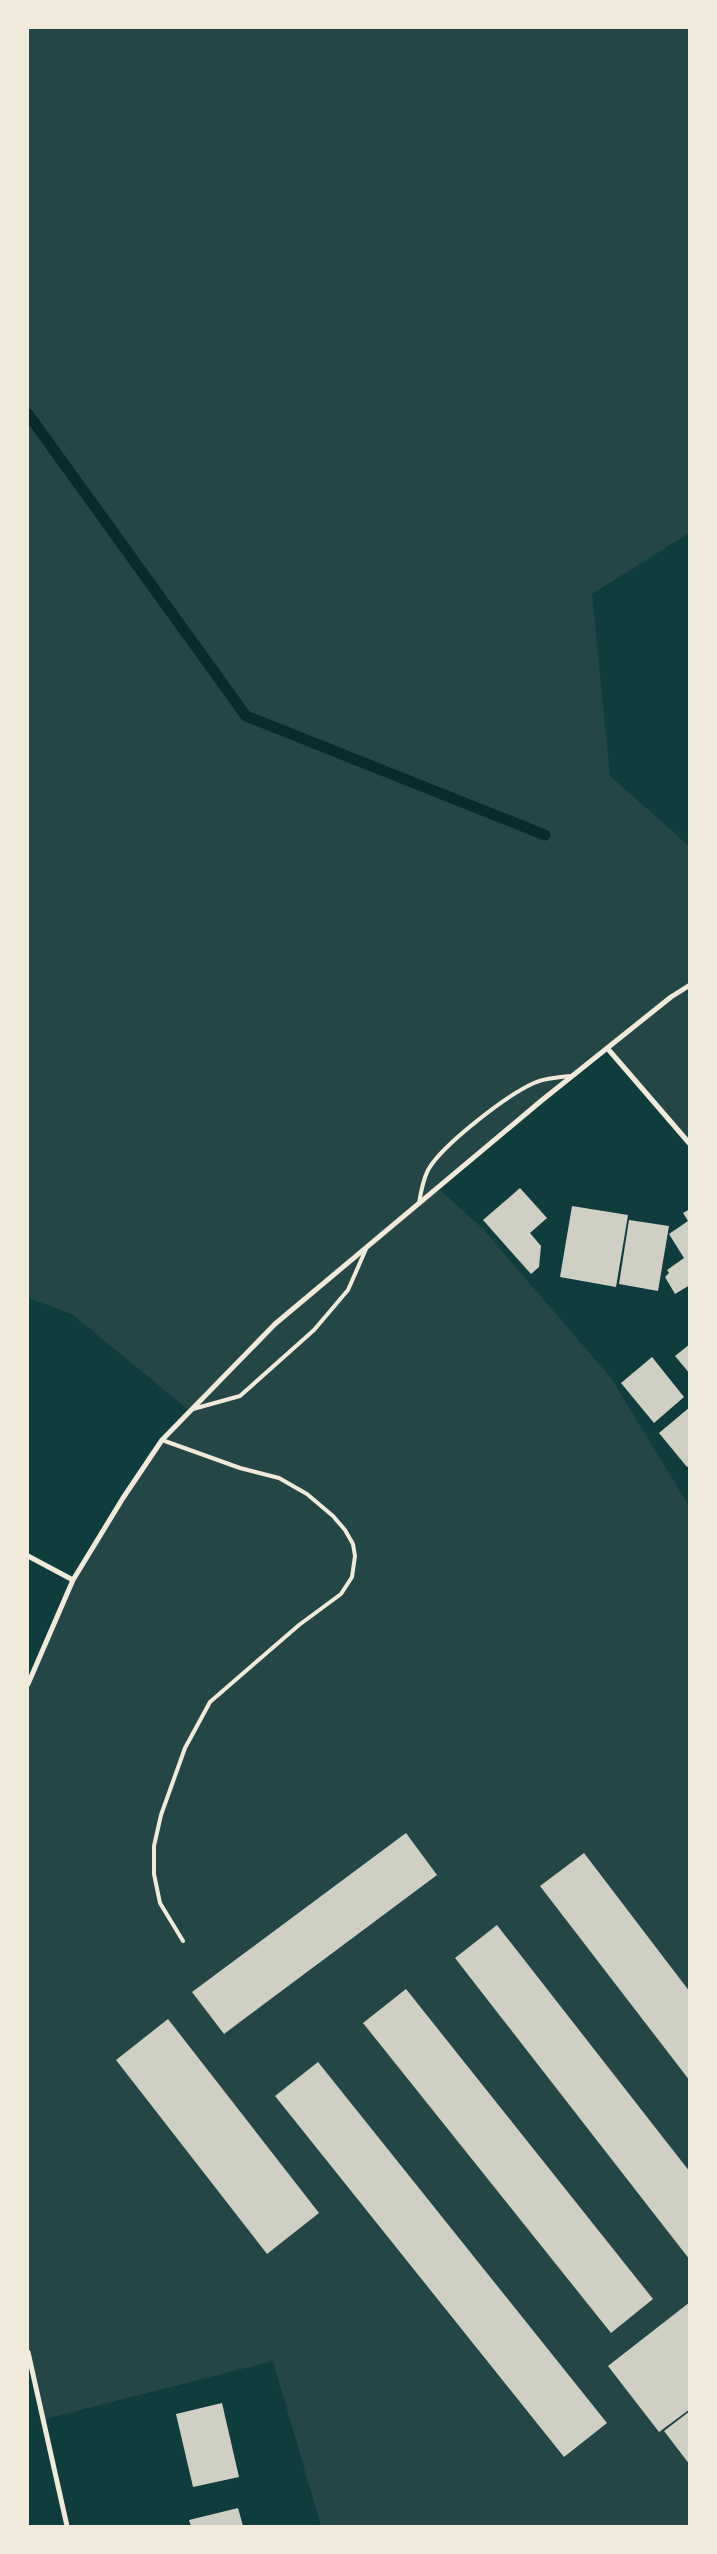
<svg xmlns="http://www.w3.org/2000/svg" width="717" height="2554" font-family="'Libre Baskerville',serif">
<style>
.green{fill:#244646}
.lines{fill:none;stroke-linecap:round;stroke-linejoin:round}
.stream{stroke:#0a2a2b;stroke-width:11}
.building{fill:#cfcfc3}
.service{stroke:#f1e9da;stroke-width:4}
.minor{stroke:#f1e9da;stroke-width:5}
</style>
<rect width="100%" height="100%" fill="#0f3d3e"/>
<path class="green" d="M28,28h661v505l-97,61 18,182 79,70v302l-81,-98 -169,139 44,40 128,149 78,128v1020h-368l-48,-165 -228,58 -17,-75v-656c38,-99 90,-198 163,-276l-119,-98 -44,-16z"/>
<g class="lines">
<path class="stream" d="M28,414l218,302 299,119"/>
</g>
<path class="building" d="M520,1188l27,30 -17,15 11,13 -2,21 -8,7 -48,-54z
M572,1206l56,9 -12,72 -56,-10z
M690,1209v76l-15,9 -10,-17 4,-4 -2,-3 17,-12 -15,-24 19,-13 -5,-8z
M629,1220l40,6 -11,65 -39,-7z
M690,1344v30l-15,-18z
M652,1357l32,40 -30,26 -33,-40z
M690,1407v58l-3,2 -28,-34z
M406,1833l31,42 -213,159 -32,-42z
M584,1853l106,139v89l-150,-195z
M497,1925l193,247v88l-235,-302z
M406,1989l247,310 -42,34 -248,-310z
M168,2019l151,194 -52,41 -151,-194z
M318,2062l289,361 -43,34 -289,-361z
M690,2302v107l-31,23 -51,-66z
M222,2403l17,74 -46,10 -17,-73z
M690,2411v54l-26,-34z
M238,2508l5,18h-52l-2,-6z"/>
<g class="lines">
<path class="service" d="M419,1203c2,-12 4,-23 9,-33 14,-25 79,-75 106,-87 11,-5 25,-6 38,-7
M193,1409l47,-13 74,-66 34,-40 18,-41
M162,1440l78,28 39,10 28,16 26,22 12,14 8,14 2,12 -3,21 -11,17 -42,31 -89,77 -25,46 -24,67 -7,31v28l6,29 23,38"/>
<path class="minor" d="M608,1049l82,95
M28,1556l45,24
M28,1684l45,-104 50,-82 39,-58 113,-116 266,-223 130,-104 19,-12
M28,2352l39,174"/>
</g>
<rect width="717" height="2554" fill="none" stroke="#f1e9da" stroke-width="58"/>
</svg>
